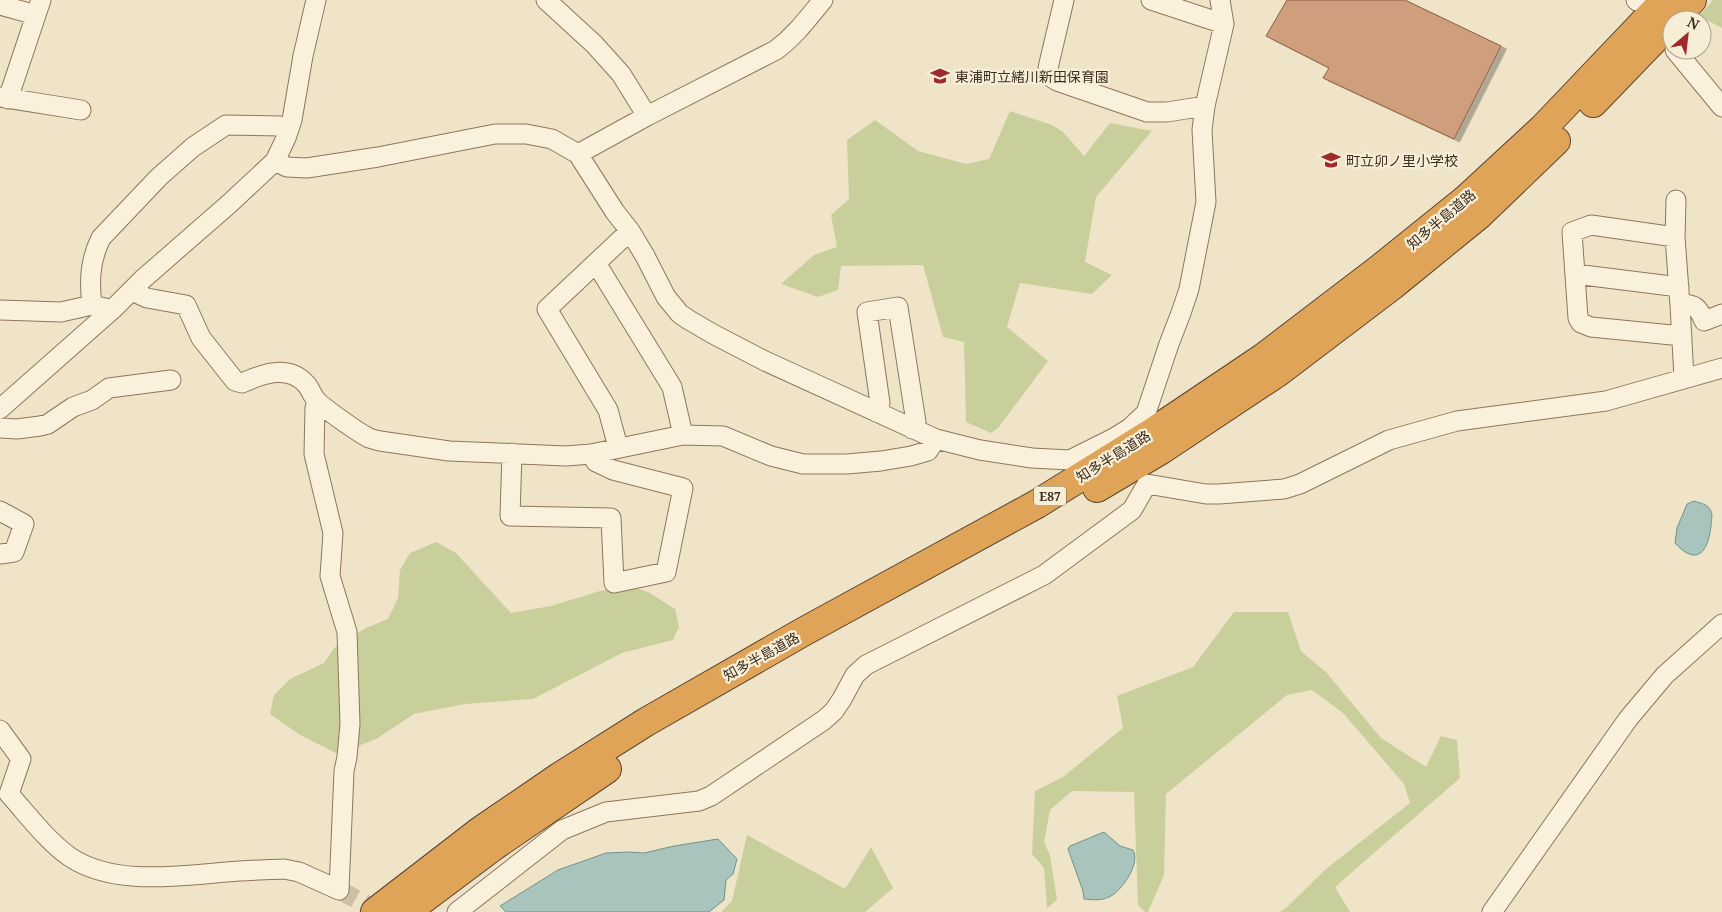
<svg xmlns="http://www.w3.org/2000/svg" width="1722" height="912" font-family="'Noto Serif','Noto Sans JP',serif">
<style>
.green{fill:#c9cf9b}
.water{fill:#a9c4bc;stroke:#6f938a}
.building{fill:#cf9f7d;stroke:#8d5f41;filter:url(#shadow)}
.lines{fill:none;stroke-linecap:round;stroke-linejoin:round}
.minor-tunnel{stroke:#ccc0a6;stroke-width:19;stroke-dasharray:19 9;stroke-linecap:butt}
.minor-casing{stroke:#8d765c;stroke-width:21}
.highway-casing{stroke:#5b4430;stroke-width:30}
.minor{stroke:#faf1dc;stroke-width:19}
.highway{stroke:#e0a458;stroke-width:28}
.labels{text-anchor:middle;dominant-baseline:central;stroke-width:4.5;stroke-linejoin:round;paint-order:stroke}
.shield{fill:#f7eed8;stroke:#756857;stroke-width:1}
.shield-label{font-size:12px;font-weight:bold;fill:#3d2e20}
.poi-label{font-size:14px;fill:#3d2e20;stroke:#f7eed8;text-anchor:start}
.street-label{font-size:14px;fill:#3d2e20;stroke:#f7eed8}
</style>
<defs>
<filter id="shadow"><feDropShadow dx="5.5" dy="3" stdDeviation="0" flood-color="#0004"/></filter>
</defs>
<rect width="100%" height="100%" fill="#f0e4c8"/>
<path class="green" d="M1713,0h9v28l-23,-12z
M1010,111l42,14 11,7 21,24 26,-33 42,8 -56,66 -11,65 27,13 -20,19 -72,-11 -13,44 41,34 -50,67 -7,5 -25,-11 -2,-80 -21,-5 -20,-72 -82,1 -3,24 -20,7 -37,-13 33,-29 23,-8 -6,-32 18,-16 -2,-59 28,-20 43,31 48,13 23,-5z
M436,542l20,11 55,60 40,-7 49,-15 30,-5 18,6 27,17 4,18 -6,13 -51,13 -89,46 -68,5 -51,10 -38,25 -38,15 -38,-19 -30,-21 4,-19 16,-16 34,-16 10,-15 32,-20 22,-9 10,-21 2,-28 10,-17z
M1234,612h54l13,39 25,21 55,66 45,29 15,-31 16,4 3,38 -125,109 15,25h-70l8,-6 38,-37 84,-66 -6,-19 -61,-71 -31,-23 -25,5 -121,99 -2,81 -16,37h-3l-7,-7 -4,-113 -62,-1 -22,19 -6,32 6,13 7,45 -10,8 -3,-40 -12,-14 3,-63 28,-14 60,-49 -6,-32 76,-29z
M747,835l98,54 26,-42 22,41 -28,24h-144l11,-11z"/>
<path class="water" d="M1694,501c6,2 14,3 17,10 2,4 0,11 0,15 -3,26 -14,41 -36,17l2,-15 10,-24z
M1104,832l16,14 13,4c8,13 -11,40 -22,46 -9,5 -18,4 -27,3l-1,-8 -15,-42 2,-3z
M718,839l19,20 -4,15 -7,6 -2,20 -15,12h-203l-6,-6 58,-36 48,-17 22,-1 16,1 30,-7z"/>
<path class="building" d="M1287,0h118l96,46 -47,93 -131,-61 6,-10 -63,-32z"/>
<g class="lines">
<path class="minor-tunnel" d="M339,890l41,22"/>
<g class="minor-casing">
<path id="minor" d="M546,0l48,44 27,30 26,42
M1064,0l-16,68 3,9 6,4 90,31h20l38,-6
M1151,0l73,24
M1636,0l1,1
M0,5l36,10
M1675,50l47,57
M0,97l81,13
M8,99l33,-99
M578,154l69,-38 129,-66c19,-14 32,-32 47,-50
M275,161l12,6 20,1 71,-11 117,-23h31l26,5 26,15 37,58 15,19 15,25 21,41 14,17 9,6 24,14 52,27 171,78 44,11 52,8 38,2 44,-22 16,-10 16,-15 23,-69 12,-31 8,-24 17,-87 -4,-72 3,-24 19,-82 -4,-24
M1675,237l1,-37
M596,263l76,124 11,48
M1575,274l104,13
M132,291l15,7 39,7 15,33 34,43 7,2c20,-9 46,-19 64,1 4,4 6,11 10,16 6,7 43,33 53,38 3,1 7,2 11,3l69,10 117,5 25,-2 92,-19 40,1 48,20 32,8h44l34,-3 30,-5 17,-5 8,-12
M92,305c-3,-24 -2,-45 9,-67l58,-61 34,-30 33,-22 54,1 9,2
M1680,305l-5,-68 -84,-12 -19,7 6,86 3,5 10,4 91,9
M0,310l61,2 31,-7 13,3
M1684,378l-4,-73c14,-2 19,3 24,16l18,-7
M0,409l113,-100 30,-30 86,-75 46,-43 11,-23 6,-18 11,-64 13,-56
M876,412l4,-9 -13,-91 31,-5 18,115 -4,7
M0,428l17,1 23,-3 8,-2 25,-17 19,-7 17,-12 62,-8
M618,447l-10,-37 -61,-101 83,-78
M512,453l-2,63 101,2 3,65 52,-11 17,-84 -70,-18 -17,-8 -5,-8
M0,511l24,13 -10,28 -14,2
M0,730l21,29 -12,35c19,21 38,47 61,63 43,29 108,19 157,15 19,-2 38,-2 57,-3l15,3 40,18 5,-119 3,-14 3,-33 -3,-92 -17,-56 3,-43 -19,-79 1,-46 2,-7
M457,912l105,-82 44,-18 93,-11 12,-5 113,-76 10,-9 8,-12 13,-24 11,-10 178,-90 88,-65 15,-26 59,10h13l65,-5 16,-5 89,-44 68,-19 149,-20 116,-33
M1492,912l136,-193 37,-44 57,-51"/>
</g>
<g class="highway-casing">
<path id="highway" d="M1673,20l19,-20
M1593,103l79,-82
M1097,488l64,-38 116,-77 116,-88 86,-70 77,-74
M375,912l105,-81 79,-54 87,-55 157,-90 234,-128 111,-69 116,-78 114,-87 87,-70 78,-72 122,-128
M406,912l88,-66 113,-77"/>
</g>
<use href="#minor" class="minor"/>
<use href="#highway" class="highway"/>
</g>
<defs>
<g id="school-bare" transform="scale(1.5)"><path d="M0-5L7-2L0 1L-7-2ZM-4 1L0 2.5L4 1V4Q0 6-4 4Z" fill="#9e2a2b" stroke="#f7eed8" stroke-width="2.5" paint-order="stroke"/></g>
</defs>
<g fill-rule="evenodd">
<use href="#school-bare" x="940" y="76"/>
<use href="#school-bare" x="1331" y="160"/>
</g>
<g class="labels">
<rect class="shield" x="1034" y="486.5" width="32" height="19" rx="4"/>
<g class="shield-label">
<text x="1050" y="496">E87</text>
</g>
<g class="poi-label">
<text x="955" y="76">東浦町立緒川新田保育園</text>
<text x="1346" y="160">町立卯ノ里小学校</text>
</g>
<g class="street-label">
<text transform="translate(1441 219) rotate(-40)">知多半島道路</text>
<text transform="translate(1113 456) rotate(-32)">知多半島道路</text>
<text transform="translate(761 656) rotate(-29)">知多半島道路</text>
</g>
</g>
<g transform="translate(1687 35) rotate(28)"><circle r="24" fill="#f7eed8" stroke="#ada18e"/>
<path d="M0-4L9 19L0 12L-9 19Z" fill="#9e2a2b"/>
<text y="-8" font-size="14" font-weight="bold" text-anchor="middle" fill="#3d2e20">N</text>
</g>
</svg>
